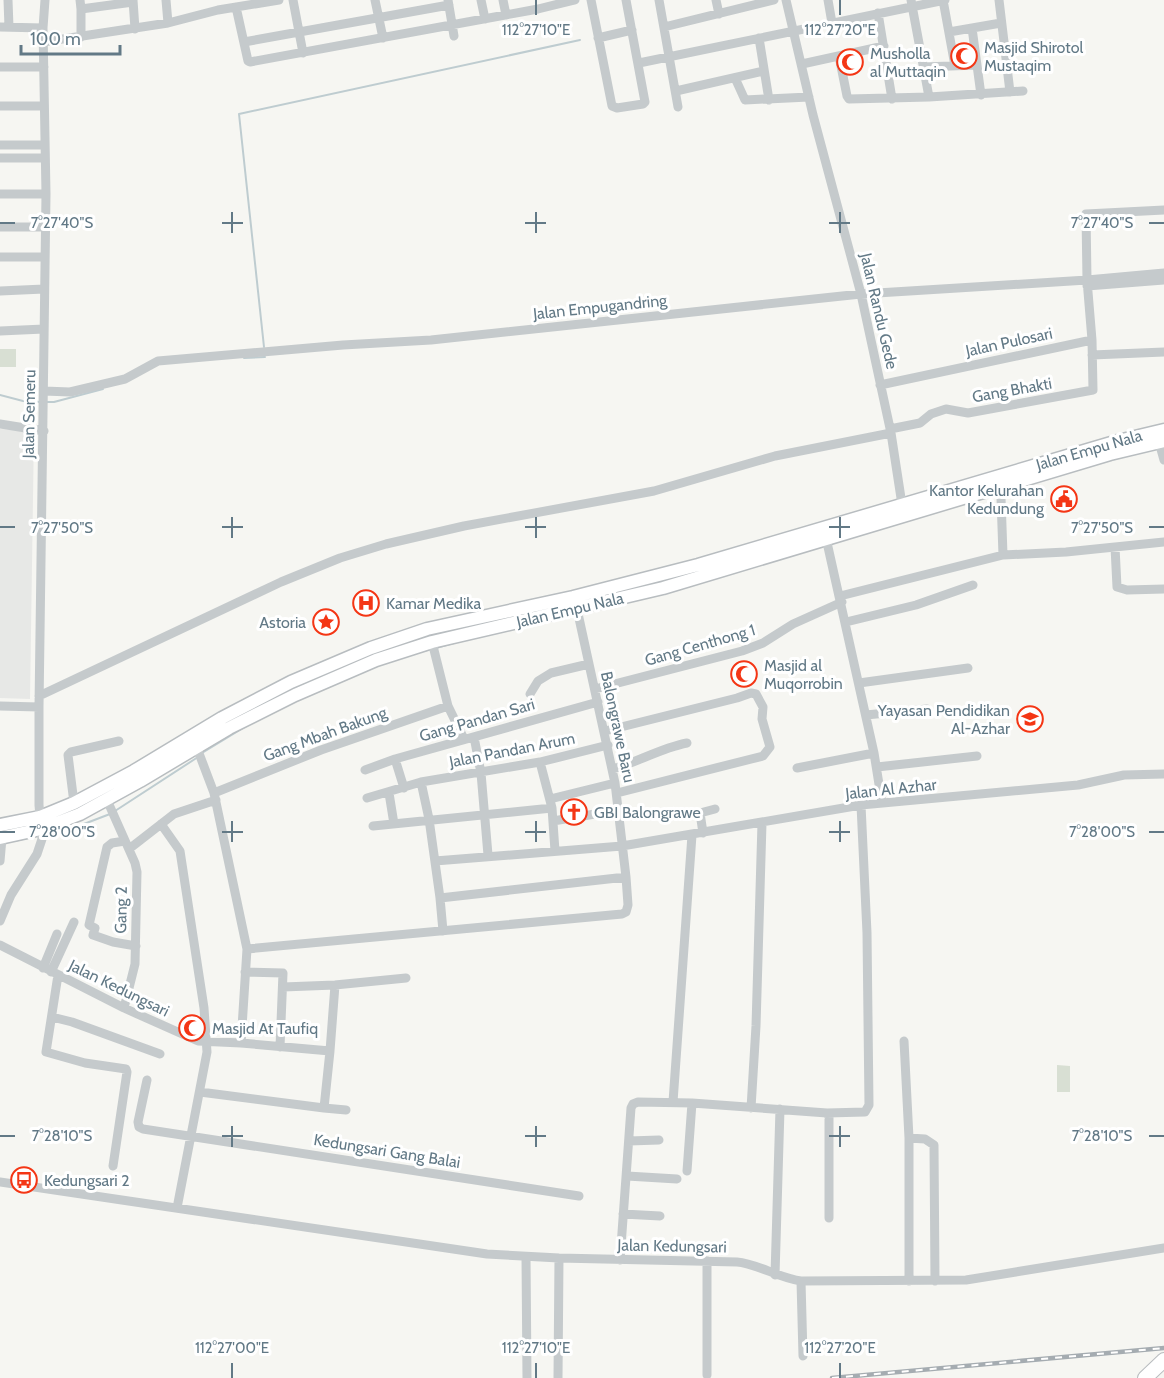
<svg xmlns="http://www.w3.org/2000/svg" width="1164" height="1378" font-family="Cabin,sans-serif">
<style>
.built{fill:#e7e8e6}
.pitch{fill:#d8dfd3}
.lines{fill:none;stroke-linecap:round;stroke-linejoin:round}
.stream{stroke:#beccd0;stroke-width:2}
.major-casing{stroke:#b8bdc0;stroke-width:15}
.highway-casing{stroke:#b7bbbe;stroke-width:16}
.minor{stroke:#c5cacc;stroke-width:9}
.major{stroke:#fff;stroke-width:12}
.highway{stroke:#fff;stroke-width:14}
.rail-casing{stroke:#a5acb1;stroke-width:4.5}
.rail{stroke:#fff;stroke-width:2;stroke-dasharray:7;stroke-linecap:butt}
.ticks{fill:none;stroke:#627986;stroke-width:2}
.labels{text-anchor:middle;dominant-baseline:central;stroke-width:6;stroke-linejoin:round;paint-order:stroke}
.poi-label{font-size:16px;fill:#627986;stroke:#fff;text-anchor:start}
.street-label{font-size:16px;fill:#627986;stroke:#fff}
.ticks-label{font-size:15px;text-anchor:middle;fill:#627986;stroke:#fff;stroke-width:6;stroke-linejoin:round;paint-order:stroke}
</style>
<rect width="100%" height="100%" fill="#f6f6f2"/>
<path class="built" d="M0,429l34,2 -4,268 -30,-1z"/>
<path class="pitch" d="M0,349h16v18h-16z
M1057,1065l13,1v26h-13z"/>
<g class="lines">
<path class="stream" d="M264,347l-25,-233 341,-74
M244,358l21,-1
M0,395l23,6 18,1
M47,402h7l49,-13
M673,591l26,-8
M436,648l18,-5
M416,653l15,-4
M202,753l46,-28
M115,811l83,-54
M46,833l30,-6 34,-13
M14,841l18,-4"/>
<g class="major-casing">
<path id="major" d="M0,825l40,-8 34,-14 60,-32 88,-53 69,-36 80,-34 56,-19 146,-32 125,-32 420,-124 46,-11
M0,838l41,-9 39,-15 60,-33 89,-53 66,-33 81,-35 56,-18 231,-54 447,-134 54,-13"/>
</g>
<g class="highway-casing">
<path id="highway" d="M1145,1378l19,-18"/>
</g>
<path class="minor" d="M8,0l1,27
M80,0l1,9 52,-7
M133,0l2,29
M166,0l2,23
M293,0l10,53
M375,0l8,38
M448,0l6,36
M481,0l4,19
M503,0l3,15
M591,0l21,106 5,2 26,-4 2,-2 -19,-102
M659,0l19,107
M716,0l3,14
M786,0l27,115 48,179 30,139 12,78
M828,0l4,23
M911,0l18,97
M943,0l12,66
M999,0l11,92
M236,7l12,54 2,1 288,-53 37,-9
M878,13l14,86
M0,27l43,1
M664,27l110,-27
M972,28l9,67
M949,32l52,-9
M81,37v-28
M598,38l34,-8
M759,38l10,62
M43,42l125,-19 50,-13 61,-10
M244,42l205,-37
M839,56l8,40 2,3 80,-2 94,-6
M639,63l306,-63
M802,64l82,-18
M0,67h44
M924,67l53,-2
M735,78l10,22 64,-3
M676,91l88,-20
M0,106h44
M0,145h45
M0,158h45
M0,194h46
M0,227h45
M0,257h44
M1087,286l77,-6
M0,291l44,-2
M0,331l44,-2
M1092,355l72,-3
M880,385l212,-45 -5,-60 -1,-66 78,-4
M44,391l26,1 55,-13 33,-18 185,-16 88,-5 430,-46 226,-14 77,-7
M0,424l44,7
M890,429l30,-6 11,-9 15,-5 22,4 125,-23 -1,-50
M1159,442l5,18
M1001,498l2,57
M826,538l48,215 8,50
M1115,547l2,40 10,3 37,-1
M840,596l163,-41 63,-3 98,-10
M846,622l70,-17 57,-20
M432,642l16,64 16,33
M859,683l109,-15
M595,689l147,-38 21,-8 30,-19 49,-22
M530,694l8,-13 13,-8 38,-9
M39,696l242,-114 59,-24 46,-14 78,-18 190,-35 121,-35 116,-23
M0,706l39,1
M866,715l61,-6
M605,731l132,-33 14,-5 5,1 7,13 -1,12 8,28 -7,9 -146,37
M474,737l7,36 7,82
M395,759l9,29
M540,762l12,46 3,43
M877,767l100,-11
M797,768l77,-15
M613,769c25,-7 48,-21 74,-26
M365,770l30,-11 203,-57
M421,782l8,37 11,79 186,-21
M214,793l107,-43 127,-44
M389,793l5,31
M367,798l54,-16 119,-20 68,-17
M550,799l65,-16
M107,800l28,63 2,9 -2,92 -11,44
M74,803l-6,-48 3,-3 48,-11
M553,821l66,-11
M161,824l19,27 24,157 3,44 -30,156
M373,826l179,-18
M703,833l-3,-20 15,-4
M125,841l-13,2 -5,4 -18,78 6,3 -2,7 20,7 23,4
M129,849l45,-35 42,-14
M0,861l2,-23
M435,861l187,-15 239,-41 217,-20 46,-10 40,-1
M440,898l3,33
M0,921l11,-26 26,-41 5,-15 -3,-34v-98l7,-513 -3,-166 2,-28
M0,945l124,63 74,33 43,2 6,-94 -33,-156 -17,-45
M247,949l375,-35 4,-2 2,-7 -2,-28 -11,-94 -38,-174
M43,968l14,-34
M51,972l23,-50
M245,972l38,1 -3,74
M58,975l-12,77 39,11 41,6 1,3 -14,94
M283,987l52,-2 71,-7
M52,1017l20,5 88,32
M904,1041l5,97
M241,1043l89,8 5,-66
M147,1080l-9,42 1,5 4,2 436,67
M200,1092l124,16 22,2
M673,1102l19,-267
M324,1108l6,-57
M751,1108l5,-82 6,-203
M827,1113l38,-1 4,-7 -2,-172 -6,-128
M629,1141l30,-1
M687,1171l5,-68
M627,1176l50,3
M0,1182l487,72 72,4 178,4c22,2 41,16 64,19l165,-1 198,-32
M623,1214l37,2
M526,1257l1,121
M620,1260l11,-152 2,-4 5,-2 54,1 135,10 2,4v101
M775,1275l5,-166
M801,1281l2,75
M909,1281v-143l16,1 9,6 1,136
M707,1375v-114
M558,1378l1,-120"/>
<use href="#major" class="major"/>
<use href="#highway" class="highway"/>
<g class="rail-casing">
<path id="rail" d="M832,1378l332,-30"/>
</g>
<use href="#rail" class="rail"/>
</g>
<path class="ticks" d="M536,0v15M840,0v15M232,212v21M536,212v21M840,212v21M0,223h15M222,223h21M525,223h21M829,223h21M1149,223h15M232,517v21M536,517v21M840,517v21M0,527h15M222,527h21M525,527h21M829,527h21M1149,527h15M232,821v21M536,821v21M840,821v21M0,832h15M222,832h21M525,832h21M829,832h21M1149,832h15M232,1126v21M536,1126v21M840,1126v21M0,1136h15M222,1136h21M525,1136h21M829,1136h21M1149,1136h15M232,1363v15M536,1363v15M840,1363v15"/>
<defs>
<g id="mosque-ring" transform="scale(1.35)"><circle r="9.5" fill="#fff" stroke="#f43615" stroke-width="1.5"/><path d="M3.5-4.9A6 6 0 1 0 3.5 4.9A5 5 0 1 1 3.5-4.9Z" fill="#f43615"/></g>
<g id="civic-ring" transform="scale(1.35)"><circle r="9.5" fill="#fff" stroke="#f43615" stroke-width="1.5"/><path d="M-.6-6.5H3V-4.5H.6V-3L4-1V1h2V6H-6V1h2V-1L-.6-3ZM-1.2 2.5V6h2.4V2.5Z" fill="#f43615"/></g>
<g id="hospital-ring" transform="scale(1.35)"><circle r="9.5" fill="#fff" stroke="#f43615" stroke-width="1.5"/><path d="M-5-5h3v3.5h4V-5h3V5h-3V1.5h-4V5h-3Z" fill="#f43615"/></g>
<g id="sight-ring" transform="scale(1.35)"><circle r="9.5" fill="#fff" stroke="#f43615" stroke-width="1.5"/><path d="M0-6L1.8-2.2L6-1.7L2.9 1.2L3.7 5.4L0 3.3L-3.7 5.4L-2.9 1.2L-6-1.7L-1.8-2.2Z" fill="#f43615"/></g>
<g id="school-ring" transform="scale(1.35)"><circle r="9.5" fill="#fff" stroke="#f43615" stroke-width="1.5"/><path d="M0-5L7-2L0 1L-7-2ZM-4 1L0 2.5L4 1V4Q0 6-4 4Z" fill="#f43615"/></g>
<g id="church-ring" transform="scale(1.35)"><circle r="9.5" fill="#fff" stroke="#f43615" stroke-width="1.5"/><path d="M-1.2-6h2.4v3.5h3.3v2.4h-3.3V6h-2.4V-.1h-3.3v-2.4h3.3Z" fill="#f43615"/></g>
<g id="bus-ring" transform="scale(1.35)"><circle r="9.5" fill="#fff" stroke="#f43615" stroke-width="1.5"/><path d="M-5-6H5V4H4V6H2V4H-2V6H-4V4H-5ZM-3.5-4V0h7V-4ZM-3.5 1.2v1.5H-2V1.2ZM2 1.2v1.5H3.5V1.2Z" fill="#f43615"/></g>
</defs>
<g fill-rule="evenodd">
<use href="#mosque-ring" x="964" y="56"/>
<use href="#mosque-ring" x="850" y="62"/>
<use href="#civic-ring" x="1064" y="499"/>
<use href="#hospital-ring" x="366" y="603"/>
<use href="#sight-ring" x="326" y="622"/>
<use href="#mosque-ring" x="744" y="674"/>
<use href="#school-ring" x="1030" y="719"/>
<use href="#church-ring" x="574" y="812"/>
<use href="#mosque-ring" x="192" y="1028"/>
<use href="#bus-ring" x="24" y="1180"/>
</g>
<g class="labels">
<g class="poi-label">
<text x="984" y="47">Masjid Shirotol<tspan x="984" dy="18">Mustaqim</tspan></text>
<text x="870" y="53">Musholla<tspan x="870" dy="18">al Muttaqin</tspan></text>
<text x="1044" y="490" text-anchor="end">Kantor Kelurahan<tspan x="1044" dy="18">Kedundung</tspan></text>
<text x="386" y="603">Kamar Medika</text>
<text x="306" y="622" text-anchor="end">Astoria</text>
<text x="764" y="665">Masjid al<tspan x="764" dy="18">Muqorrobin</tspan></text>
<text x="1010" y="710" text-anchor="end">Yayasan Pendidikan<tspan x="1010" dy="18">Al-Azhar</tspan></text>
<text x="594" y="812">GBI Balongrawe</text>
<text x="212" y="1028">Masjid At Taufiq</text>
<text x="44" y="1180">Kedungsari 2</text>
</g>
<g class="street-label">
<text transform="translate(600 307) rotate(-6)">Jalan Empugandring</text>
<text transform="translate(879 311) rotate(77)">Jalan Randu Gede</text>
<text transform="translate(1009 342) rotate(-12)">Jalan Pulosari</text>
<text transform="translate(1012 390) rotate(-10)">Gang Bhakti</text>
<text transform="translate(29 414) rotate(-89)">Jalan Semeru</text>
<text transform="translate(1089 450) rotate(-16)">Jalan Empu Nala</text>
<text transform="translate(570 610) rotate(-13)">Jalan Empu Nala</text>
<text transform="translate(700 645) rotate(-16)">Gang Centhong 1</text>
<text transform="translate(477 720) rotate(-16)">Gang Pandan Sari</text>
<text transform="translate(618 727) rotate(78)">Balongrawe Baru</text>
<text transform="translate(325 734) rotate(-20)">Gang Mbah Bakung</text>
<text transform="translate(512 750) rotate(-11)">Jalan Pandan Arum</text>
<text transform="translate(891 789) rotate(-6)">Jalan Al Azhar</text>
<text transform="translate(121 910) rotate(-89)">Gang 2</text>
<text transform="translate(119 988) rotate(26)">Jalan Kedungsari</text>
<text transform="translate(387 1151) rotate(9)">Kedungsari Gang Balai</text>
<text transform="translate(672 1246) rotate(1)">Jalan Kedungsari</text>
</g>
</g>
<g class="ticks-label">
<text x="536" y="35">112°27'10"E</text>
<text x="840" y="35">112°27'20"E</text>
<text x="62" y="228">7°27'40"S</text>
<text x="1102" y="228">7°27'40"S</text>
<text x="62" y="533">7°27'50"S</text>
<text x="1102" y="533">7°27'50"S</text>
<text x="62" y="837">7°28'00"S</text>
<text x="1102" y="837">7°28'00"S</text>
<text x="62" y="1141">7°28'10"S</text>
<text x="1102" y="1141">7°28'10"S</text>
<text x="232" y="1353">112°27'00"E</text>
<text x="536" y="1353">112°27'10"E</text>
<text x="840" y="1353">112°27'20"E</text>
</g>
<path d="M21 45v9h99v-9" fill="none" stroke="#627986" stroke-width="3"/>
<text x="30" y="45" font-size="18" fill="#627986" stroke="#ffffff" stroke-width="4.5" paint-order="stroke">100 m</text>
</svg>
